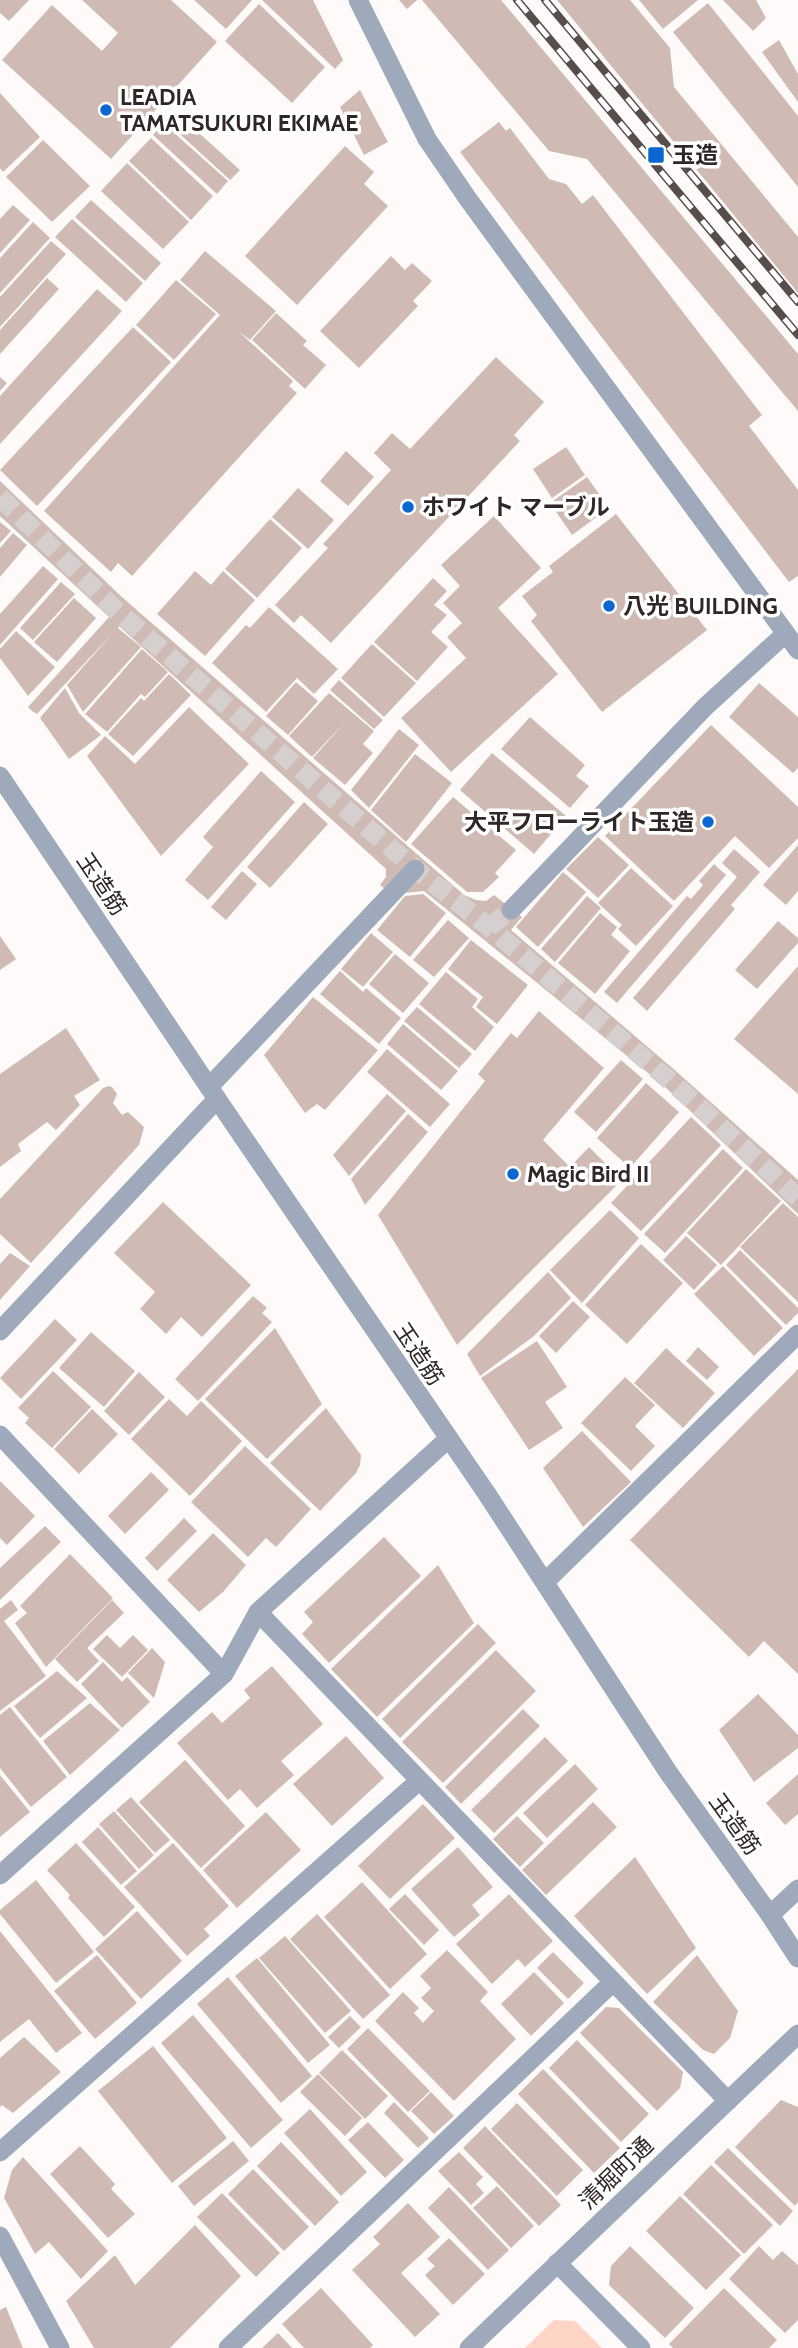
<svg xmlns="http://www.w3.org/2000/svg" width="798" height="2348" font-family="Cabin,'Noto Sans JP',sans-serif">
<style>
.green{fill:#fed4c7}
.building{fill:#cfbbb4}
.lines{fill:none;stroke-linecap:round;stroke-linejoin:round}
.pedestrian-tunnel{stroke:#d5d0cf;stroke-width:19;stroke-dasharray:19 10;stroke-linecap:butt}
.minor-tunnel{stroke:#d5d0cf;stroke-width:19;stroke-dasharray:19 10;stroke-linecap:butt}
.minor{stroke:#9eaabc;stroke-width:19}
.tertiary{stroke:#9eaabc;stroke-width:19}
.rail-casing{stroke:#554e4c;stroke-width:8}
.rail{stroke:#fff;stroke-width:5;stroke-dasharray:16;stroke-linecap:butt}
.poi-dot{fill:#0d67d1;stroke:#fff;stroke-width:2.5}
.labels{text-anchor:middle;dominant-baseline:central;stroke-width:7;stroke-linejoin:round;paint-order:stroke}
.poi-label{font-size:23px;font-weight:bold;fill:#2f2725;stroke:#fff;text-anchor:start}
.street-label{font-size:23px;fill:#2f2725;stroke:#fff}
</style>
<rect width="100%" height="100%" fill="#fefaf9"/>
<path class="green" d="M554,2320l21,1 27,27h-77z"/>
<path class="building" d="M0,0h29l-20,21 -9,-8z
M82,0h89l46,42 -106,117 -109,-99 50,-55 50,46 16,-18z
M194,0h58l-26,29z
M262,0h51l30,60 -8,9z
M399,0h18l-10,9z
M422,0h79l297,354v57l-211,-252 -38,-8z
M557,0h73l40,48 4,39 124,150v56z
M639,0h59l-35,29z
M723,0h33l10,18 -13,13z
M708,3l90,113v71l-125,-155z
M259,4l66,63 -33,36 -67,-62z
M779,40l19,34v28l-36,-50z
M360,90l28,52 -24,13 -24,-48z
M0,93l40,44 -37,35 -3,-4z
M180,116l60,54 -10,10 -59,-54z
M499,122l7,9 4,-3 39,51 17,5 16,20 11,-9 169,220 -13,11 49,64v86l-9,6 -329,-430z
M163,123l65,58 -11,13 -64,-59z
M151,138l62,58 -22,24 -62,-59z
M43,140l47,46 -38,36 -46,-45z
M345,146l29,26 -10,12 24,22 -91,99 -52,-49z
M127,163l62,59 -26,27 -62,-58z
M91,200l70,63 -16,18 -70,-64z
M13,205l17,15 -30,33v-34z
M72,219l71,64 -17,19 -71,-65z
M33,222l17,16 -50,55v-35z
M51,241l15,13 -66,73v-30z
M205,251l71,60 -26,29 -12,-9 55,50 -4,5 8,7 -165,183 -14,-13 -7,9 -67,-61 176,-196 -40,-35z
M391,256l14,14 7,-7 20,18 -19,20 5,5 -59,62 -39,-37z
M47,278l12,11 -59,65v-24z
M176,280l40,34 -42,46 -38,-35z
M97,289l25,22 -122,133v-48z
M276,313l31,28 -4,4 23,20 -21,24 -53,-49z
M133,327l38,35 -134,144 -37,-36z
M496,357l48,45 -30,33 6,6 -189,202 -30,-28 -7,8 -19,-18 53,-57 -5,-4 68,-74 -17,-17 18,-20 18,16z
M0,377l7,6 -7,8z
M566,447l19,28 -33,23 -19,-29z
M346,451l28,26 -26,29 -28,-25z
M587,477l22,31 -37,27 -22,-32z
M0,481l123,117 341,297 12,5 10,1 8,-6 28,22 -11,13 166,142 121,108v34l-134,-128 -240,-195 -20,2 -7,5 -17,-13 6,-8v-8l-267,-243 -1,2 23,19 -58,65 -16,-27 46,-52 -76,81 -5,-3 -4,-4 81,-90 -109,-101z
M298,488l36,32 -26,29 -36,-32z
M616,514l91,116 -105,82 -71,-91 6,-6 -15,-19 31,-24 -4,-6z
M494,516l47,52 -43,40 60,66 -107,98 -50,-54 65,-60 -19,-21 15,-14 -19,-20 17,-17 -19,-21z
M270,519l32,29 -45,50 -32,-29z
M0,522l11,9 -11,12z
M13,533l14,12 -27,32v-29z
M43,566l15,13 -58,66v-31z
M195,571l16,14 12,-14 32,29 -50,56 -48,-42z
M433,578l14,13 -13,14 13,10 -16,17 17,15 -31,34 -43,-39z
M61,582l14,12 -42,46 -13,-12z
M74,598l22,20 -39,44 -23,-20z
M269,607l69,62 -24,25 -17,-16 -31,34 -54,-49 34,-38 4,3z
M16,631l39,36 -27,29 -28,-38v-9z
M372,644l44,39 -32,34 -43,-39z
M142,649l26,23 -23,25 -4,-3 -34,38 -22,-18z
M169,674l22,21 -58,61 -25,-22 33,-36 3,3z
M339,680l44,40 -9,9 -44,-39z
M296,682l22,19 -30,34 -22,-19z
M759,683l39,34v51l-5,5 -64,-56z
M65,688l14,25 22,22 -32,24 -29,-41z
M329,693l45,38 -11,13 10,9 -28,32 -32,-27 33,-37 -34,36 -23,-21z
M189,707l60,57 -88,92 -74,-100 18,-20 30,28z
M530,717l55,48 -9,11 13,10 -19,22 -69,-59z
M711,725l87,82v31l-29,30 -34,-32 -61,65 -69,-65z
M399,729l20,16 -50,63 -18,-18z
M492,753l74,63 -32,38 -74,-64z
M415,754l37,29 -46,59 -35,-32z
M261,771l34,31 -87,98 -23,-20 28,-33 -10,-10z
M453,797l63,53 -21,23 4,4 -16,15h-16l-56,-48z
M304,802l24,22 -58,64 -23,-21z
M598,837l31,28 -31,33 -32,-29z
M798,845v46l-12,14 -23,-20z
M734,849l26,23 -29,33 4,4 -88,102 -14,-13 104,-121 -15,-14z
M714,864l12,11 -109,128 -13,-11 83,-96 4,3 12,-14 -4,-4z
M631,868l42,38 -37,40 -18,-17 4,-4 -24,-22z
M242,871l15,13 -31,36 -15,-13z
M563,872l23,20 -48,55 -22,-20z
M423,894l23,19 -36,44 -33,-27 28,-34z
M587,896l14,12 -46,54 -14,-13z
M600,913l17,14 -6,8 19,16 -35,43 -37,-31z
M448,920l21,18 -35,39 -21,-17z
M778,921l20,17v5l-41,46 -22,-19z
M371,933l22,19 -30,35 -22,-18z
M0,936l16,23 -16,11z
M471,940l57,45 -31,39 -21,-17 7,-10 -35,-28z
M395,954l34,29 -26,30 -34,-29z
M798,966v128l-64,-55z
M340,971l23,21 3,-4 35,30 -22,26 -59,-50z
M446,972l32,27 -6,8 22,20 -19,24 -56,-47z
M313,997l65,53 -53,60 -8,-6 -12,9 -41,-58z
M417,1007l55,47 -13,14 -55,-47z
M539,1011l65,57 -61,72 27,27 19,-20 33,33 -165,165 -79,-130 107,-134 -7,-7 33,-41 6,5z
M403,1024l55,47 -17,19 -54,-46z
M66,1028l34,52 -26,16 6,9 -24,25 -9,-8 -29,22 3,7 -21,16v-93z
M387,1049l63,55 -20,23 -63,-55z
M621,1060l22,19 -47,53 -22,-20z
M646,1083l33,29 -49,56 -33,-30z
M109,1086l3,1 5,7 -4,9 9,12 6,-3 16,15 -5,18 -108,118 -31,-29v-35l103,-111z
M387,1094l19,17 -57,65 -16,-21z
M408,1114l20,18 -63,73 -14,-26z
M691,1117l30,28 -80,86 -30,-28z
M723,1149l20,19 -78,85 -21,-19z
M746,1169l35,32 -60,64 -34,-32z
M163,1202l88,83 -49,52 -21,-20 -15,17 -26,-25 15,-17 -41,-39z
M783,1203l15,14v85l-58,-55z
M610,1210l29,28 -57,65 -32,-33z
M686,1236l31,29 -23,25 -31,-30z
M641,1244l42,39 -56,61 -42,-39z
M740,1250l58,58v5l-12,12 -60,-60z
M10,1253l20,13 -30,34v-36z
M723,1266l60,62 -29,28 -60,-62z
M548,1272l23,26 -37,38 -54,40 -13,-22z
M253,1296l14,12 -5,5 10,9 -74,79 -23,-22z
M573,1301l17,16 -34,36 -17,-17z
M55,1319l22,21 -56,59 -21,-21z
M275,1328l47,76 -55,55 -62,-60z
M91,1332l44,39 -31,36 -45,-39z
M537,1341l30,46 -22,15 18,26 -34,22 -48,-72z
M698,1347l21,20 -12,13 -21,-19z
M666,1348l49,45 -32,35 -49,-45z
M798,1369v305l-34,-33 -15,16 -119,-117z
M53,1371l38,36 -39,41 -27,-25 4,-5 -11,-10z
M139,1372l26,25 -36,38 -25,-24z
M625,1377l30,28 -20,21 20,20 -24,25 -50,-48z
M169,1399l18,17 14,-15 41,40 -52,55 -59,-57z
M326,1408l35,47 -1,10 -4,8 -36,38 -50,-48z
M92,1409l26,25 -39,40 -25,-25z
M582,1431l49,51 -48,45 -40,-59z
M245,1446l66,63 -35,38 -10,-9 -18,19 -57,-55z
M151,1472l18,18 -44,44 -17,-18z
M0,1481l35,35 -28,29 -7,-7z
M184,1518l13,13 -40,40 -12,-13z
M45,1526l16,16 -61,58v-32z
M213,1533l33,32 -23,27 -24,20 -32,-32z
M384,1537l37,39 -92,87 -27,-29 11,-12 -9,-10z
M70,1554l43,44 -67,69 -31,-44 12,-10 -7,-7z
M438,1565l36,58 -97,94 -46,-48z
M11,1600l7,10 -14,11 42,55 -46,35v-102z
M112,1600l12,13 -37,35 12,13 -22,21 -22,-23z
M478,1624l18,19 -96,95 -18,-19z
M107,1635l13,13 13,-13 15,15 -26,27 -29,-28z
M152,1648l13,14 -11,36 -26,-25z
M496,1650l40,41 -93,92 -41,-41z
M103,1662l19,20 5,-5 23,25 -28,26 -41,-44z
M272,1666l51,58 -42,37 13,14 -37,33 -17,-19 -12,11 -51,-57 35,-31 10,11 28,-25 -6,-8z
M57,1671l30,27 -47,40 -26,-32z
M758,1694l40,41v13l-44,34 -35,-52z
M90,1703l30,27 -50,45 -27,-34z
M10,1707l57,70 -36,30 -31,-39v-53z
M523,1709l17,17 -79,78 -16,-17z
M346,1736l38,42 -52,48 -39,-42z
M545,1737l23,24 -74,72 -23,-23z
M185,1760l60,66 -44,42 -62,-66z
M575,1764l23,25 -51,49 -24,-25z
M798,1774v40l-13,11 -19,-22z
M0,1775l30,37 -30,25z
M131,1797l39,43 -15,13 -39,-43z
M593,1802l24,25 -71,68 -24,-25z
M423,1804l32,34 -65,61 -32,-33z
M114,1811l40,44 -15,14 -40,-45z
M266,1812l35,38 -64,58 -34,-38z
M517,1816l27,27 -24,24 -27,-28z
M98,1827l39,44 -16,14 -39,-43z
M76,1843l59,64 -31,30 -36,-39 2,-3 -23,-25z
M173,1843l56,63 -25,23 6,7 -23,20 -63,-69z
M458,1847l35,40 -21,18 8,10 -26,22 -43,-48z
M635,1857l61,91 -49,46 -73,-78z
M36,1880l58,72 -38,31 -56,-69v-4z
M362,1882l65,72 -37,35 -66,-72z
M405,1894l34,36 -15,15 -35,-36z
M509,1894l44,47 -28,26 -7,-8 -26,25 -36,-40z
M137,1911l45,50 -41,38 -46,-50z
M317,1914l73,81 -27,24 -73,-80z
M0,1931l82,102 -26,20 -27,-34 -29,23z
M285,1936l66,75 -26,22 -66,-75z
M447,1950l41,42 -8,9 36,38 -62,62 -79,-80 28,-29 16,16 -5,5 9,10 11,-12 -13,-13 10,-10 -11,-12z
M553,1952l31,31 -16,16 -31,-31z
M97,1955l40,48 -42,36 -41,-48z
M697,1955l41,56 -8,27 -16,16 -11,-4 -50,-48z
M257,1958l73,87 -22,18 -73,-87z
M534,1972l30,31 -33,33 -30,-32z
M228,1977l84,99 -31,27 -84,-99z
M606,2007l13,1 64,64 -3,16 -23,23 -77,-78z
M193,2015l90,105 -32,28 -90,-105z
M350,2016l11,11 -22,21 -11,-11z
M368,2028l62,63 -22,21 -61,-63z
M24,2037l37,35 -48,41 -11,-8 -2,2v-49z
M577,2040l72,74 -28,28 -72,-74z
M153,2046l74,92 -55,45 -74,-92z
M342,2050l46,46 -23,23 -46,-46z
M543,2069l77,79 -26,25 -76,-79z
M318,2074l44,44 -17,18 -45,-44z
M431,2092l23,24 -20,18 -23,-23z
M781,2100l17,7v95l-3,4 -60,-59z
M394,2102l35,36 -11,10 -34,-35z
M517,2103l66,67 -26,26 -66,-67z
M310,2109l57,63 -26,24 -57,-63z
M368,2122l36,38 -19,18 -37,-38z
M485,2126l76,79 -22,21 -76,-78z
M233,2141l16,20 -55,45 -16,-20z
M281,2142l58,60 -24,24 -58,-60z
M80,2146l35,38 -4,5 24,25 -27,24 -58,-64z
M728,2148l65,63 -13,15 -66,-64z
M459,2152l24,25 -7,7 8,9 -13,12 -33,-34z
M23,2157l85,94 -27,28 -32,-37 -14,12 -31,-56 8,-28z
M711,2165l62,60 -29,29 -61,-60z
M253,2169l56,58 -25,24 -56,-57z
M497,2186l37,40 -23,22 -38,-40z
M449,2187l60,63 -21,20 -60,-62z
M222,2193l58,60 -24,24 -59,-60z
M680,2196l61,59 -35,35 -60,-59z
M408,2203l32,34 -39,36 39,41 -25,23 -63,-67 28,-26 -7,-7z
M195,2225l46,51 -71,72h-76l-28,-47 49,-46 20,30z
M449,2238l36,36 -32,31 -28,-30 10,-9 -8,-7z
M630,2246l64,62 -29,30 -56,-53 2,-19z
M759,2246l14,14 9,-9 16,14v55l-13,13 -56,-54z
M321,2288l52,57 -3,3h-66l-22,-24z
M724,2288l53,52 -8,8h-96l-4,-4z
M6,2307l17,41h-23v-38z
M278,2333l14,15h-30z"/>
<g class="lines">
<path class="pedestrian-tunnel" d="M0,497l116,113 299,259 74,58 194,165 115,106"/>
<path class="minor-tunnel" d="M489,927l22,-17"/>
<path class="minor" d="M358,0l69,139 41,60 330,451
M511,910l194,-203 80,-73
M209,1087l206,-218
M0,1331l217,-232
M545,1582l253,-248
M258,1612l470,489
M770,1915l28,-26
M557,2263l84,85
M228,2348l385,-366"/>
<path class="tertiary" d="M0,776l217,323 270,395 181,278 102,143 28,43
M0,1435l224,239
M0,1875l224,-201 34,-62 190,-173
M0,2152l419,-371
M0,2236l60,112
M469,2348l329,-314"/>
<g class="rail-casing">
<path id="rail" d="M517,0l281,335
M545,0l253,302"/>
</g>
<use href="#rail" class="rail"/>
</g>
<g class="poi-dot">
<circle cx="106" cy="110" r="7"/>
<rect x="647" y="146" width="18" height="18" rx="3.5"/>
<circle cx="408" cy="507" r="7"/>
<circle cx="609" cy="606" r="7"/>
<circle cx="708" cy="822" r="7"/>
<circle cx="513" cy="1174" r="7"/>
</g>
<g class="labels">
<g class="poi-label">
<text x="120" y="97">LEADIA<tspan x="120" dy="26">TAMATSUKURI EKIMAE</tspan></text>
<text x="672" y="155">玉造</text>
<text x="422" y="507">ホワイト マーブル</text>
<text x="623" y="606">八光 BUILDING</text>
<text x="694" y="822" text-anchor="end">大平フローライト玉造</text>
<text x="527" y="1174">Magic Bird II</text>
</g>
<g class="street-label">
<text transform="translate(102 884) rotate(56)">玉造筋</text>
<text transform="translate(419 1354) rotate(56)">玉造筋</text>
<text transform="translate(735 1824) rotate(54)">玉造筋</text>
<text transform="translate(616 2173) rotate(-44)">清堀町通</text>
</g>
</g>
</svg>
